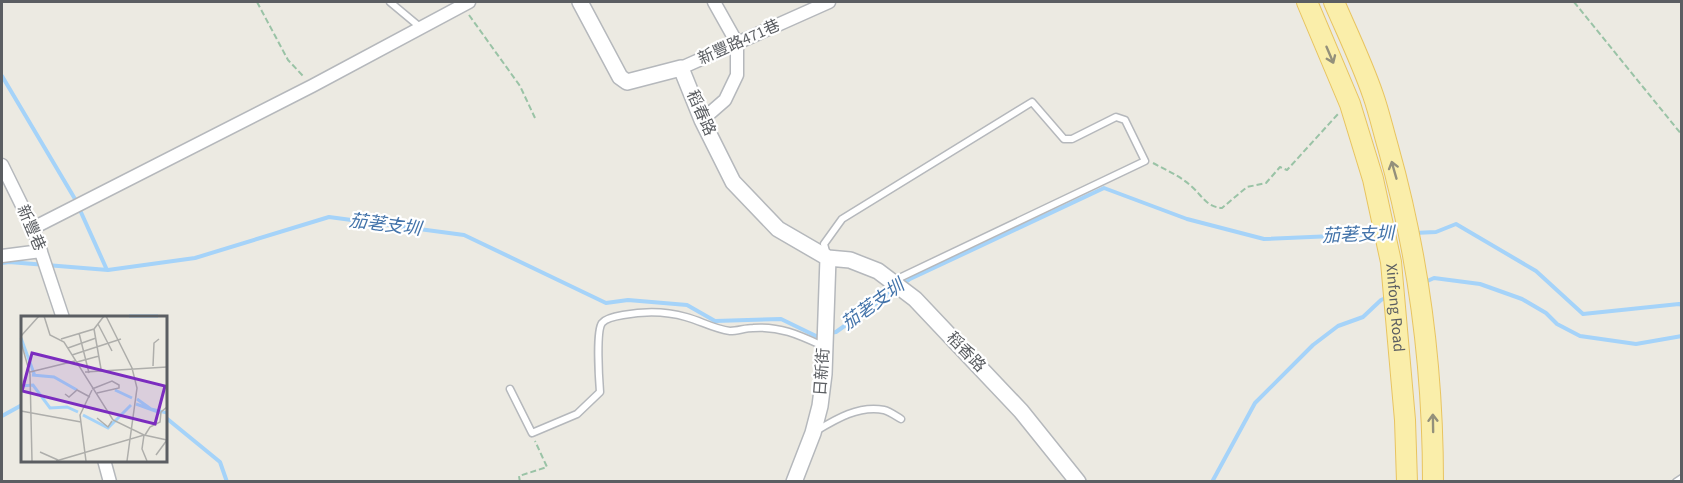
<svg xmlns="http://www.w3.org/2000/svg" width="1683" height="483" font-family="'Source Sans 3','Noto Sans TC',sans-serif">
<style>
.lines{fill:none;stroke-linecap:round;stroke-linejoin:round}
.stream{stroke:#a5d3f9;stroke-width:4}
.service-casing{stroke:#b5b8bc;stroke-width:9}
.minor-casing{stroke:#b5b8bc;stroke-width:15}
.tertiary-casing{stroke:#b5b8bc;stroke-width:18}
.primary-casing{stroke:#e8c460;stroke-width:22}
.path{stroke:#9ac3a6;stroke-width:2;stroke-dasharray:6 3;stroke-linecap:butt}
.service{stroke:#fff;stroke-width:6}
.minor{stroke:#fff;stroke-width:12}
.tertiary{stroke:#fff;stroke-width:15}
.primary{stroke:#faeeaa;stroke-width:20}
.oneway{stroke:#93907b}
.labels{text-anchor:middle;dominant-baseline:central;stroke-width:4.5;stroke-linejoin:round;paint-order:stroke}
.street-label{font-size:16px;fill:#5b5e62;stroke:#fff}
.water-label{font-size:18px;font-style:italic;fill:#4474aa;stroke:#fff}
.inset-river{fill:none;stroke:#a5d3f9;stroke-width:3}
.inset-road{fill:none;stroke:#aeaeab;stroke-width:1.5}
.view{fill:#7b2cbf;fill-opacity:0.15;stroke:#7b2cbf;stroke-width:3}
.inset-edge{fill:none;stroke:#5b5e62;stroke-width:3}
</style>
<rect width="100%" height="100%" fill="#eceae2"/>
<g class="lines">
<path class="stream" d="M2,76l73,123 32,71
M1414,233l22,-1 20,-8 80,47 47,43 96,-10 3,1
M2,263l7,-1 99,8 87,-12 134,-41 135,18 142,68 22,-3 59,5 28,16 66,-2 35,17 7,-1
M1423,283l11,-5 46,6 42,15 24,14 11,11 23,12 56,8 46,-8
M902,285l8,-6 194,-91 83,31 77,20 116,-5
M830,333l6,-1 60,-43
M2,416l20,-11
M165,417l55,45 7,20
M1212,482l43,-79 58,-58 25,-19 25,-9 18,-17 7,-3"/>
<g class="service-casing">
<path id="service" d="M390,2l30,25
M827,255l-3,-11 18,-25 190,-117 32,37h8l44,-22 9,3 20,41 -252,120
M510,389l22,44 45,-19 23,-22c-1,-13 -4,-61 2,-69 4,-5 15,-7 21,-8 22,-4 42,-4 63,2 15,4 28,12 44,14 8,0 15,-3 23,-3 27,-2 46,7 70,18
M816,431c20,-12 43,-26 68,-21 5,1 12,6 17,9
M1676,482l6,-4"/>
</g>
<g class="minor-casing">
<path id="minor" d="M681,68l148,-66
M702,120l23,-20 12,-25v-32l-23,-41
M2,165l31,63 30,90
M33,228l279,-142 157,-84
M2,256l39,-5
M104,460l6,22"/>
</g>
<g class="tertiary-casing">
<path id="tertiary" d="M580,2l40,75 7,5 54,-14 21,52 31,62 45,47 50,29 22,2 28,11 37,28 106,112 57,71
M794,482l19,-49 7,-27 4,-32 4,-116"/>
</g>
<g class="primary-casing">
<g id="primary">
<path id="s1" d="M1307,2l43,102 23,75 18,83 14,158 2,62"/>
<path d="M1334,2c13,30 28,61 39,93 6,17 10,35 15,52 31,110 45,221 45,335"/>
</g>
</g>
<path class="path" d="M257,2l31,58 16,17
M1574,2l108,133
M469,15l51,71 15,32
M1153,163c13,7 27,13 38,23 11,9 15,21 31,22l25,-21 19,-4 14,-16 7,3 51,-56
M520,482l-1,-6 28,-9 -12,-26"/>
<use href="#service" class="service"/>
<use href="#minor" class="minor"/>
<use href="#tertiary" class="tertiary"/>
<use href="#primary" class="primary"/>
</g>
<defs><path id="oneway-shaft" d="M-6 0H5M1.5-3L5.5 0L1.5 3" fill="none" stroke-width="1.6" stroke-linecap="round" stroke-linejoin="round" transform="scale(1.5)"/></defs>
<g class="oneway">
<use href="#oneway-shaft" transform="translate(1330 55) rotate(67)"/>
<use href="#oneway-shaft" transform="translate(1394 170) rotate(-106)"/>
<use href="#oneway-shaft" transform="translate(1433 423) rotate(-91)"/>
</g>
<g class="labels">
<g class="street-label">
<text transform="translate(739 42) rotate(-24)">新豐路471巷</text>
<text transform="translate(701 113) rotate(66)">稻春路</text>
<text transform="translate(31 228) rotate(67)">新豐巷</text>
<text stroke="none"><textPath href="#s1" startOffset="320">Xinfong Road</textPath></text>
<text transform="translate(966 352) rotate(46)">稻香路</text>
<text transform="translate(822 372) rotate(-86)">日新街</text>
</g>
<g class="water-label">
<text transform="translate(385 225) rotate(7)">茄荖支圳</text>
<text transform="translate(1358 235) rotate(-2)">茄荖支圳</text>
<text transform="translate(873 305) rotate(-36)">茄荖支圳</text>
</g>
</g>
<g transform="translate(21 316)">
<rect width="146" height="146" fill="#eceae2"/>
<path class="inset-river" d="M108,0h29M0,22l14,38M11,59l22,2 23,13M0,70l12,-1 17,23 17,-1 11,5M94,74l17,8M116,83l14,10 16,4M115,88l25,9M62,99l25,13 23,-23"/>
<path class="inset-road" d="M23,0l6,19 14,7 49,78 31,15 23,5M85,0l26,52 5,20 -10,73M77,8l14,27M73,13l7,40M58,17l10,40M0,20l18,-20M40,23l33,-10 10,-13M0,26l9,32 2,87M47,32l28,-10M51,39l49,-16M56,46l22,-6M132,50l1,-23 5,-4M9,56l45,-11M64,56l82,-5M71,73l20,-8 7,4v3l-22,5M44,78l4,3 8,-7 13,7M0,95l60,11M76,102l11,9 4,-6M124,119l5,-8 10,-5 1,-10 6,-5M19,136l18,8M135,139l11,-15M35,145l88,-26 -2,14 5,12M65,145l-6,-46 12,-25"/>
<path class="view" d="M11,37l133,33 -10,38 -133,-33z"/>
<rect width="146" height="146" class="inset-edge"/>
</g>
<rect width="1683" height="483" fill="none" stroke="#5b5e62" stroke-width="6"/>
</svg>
